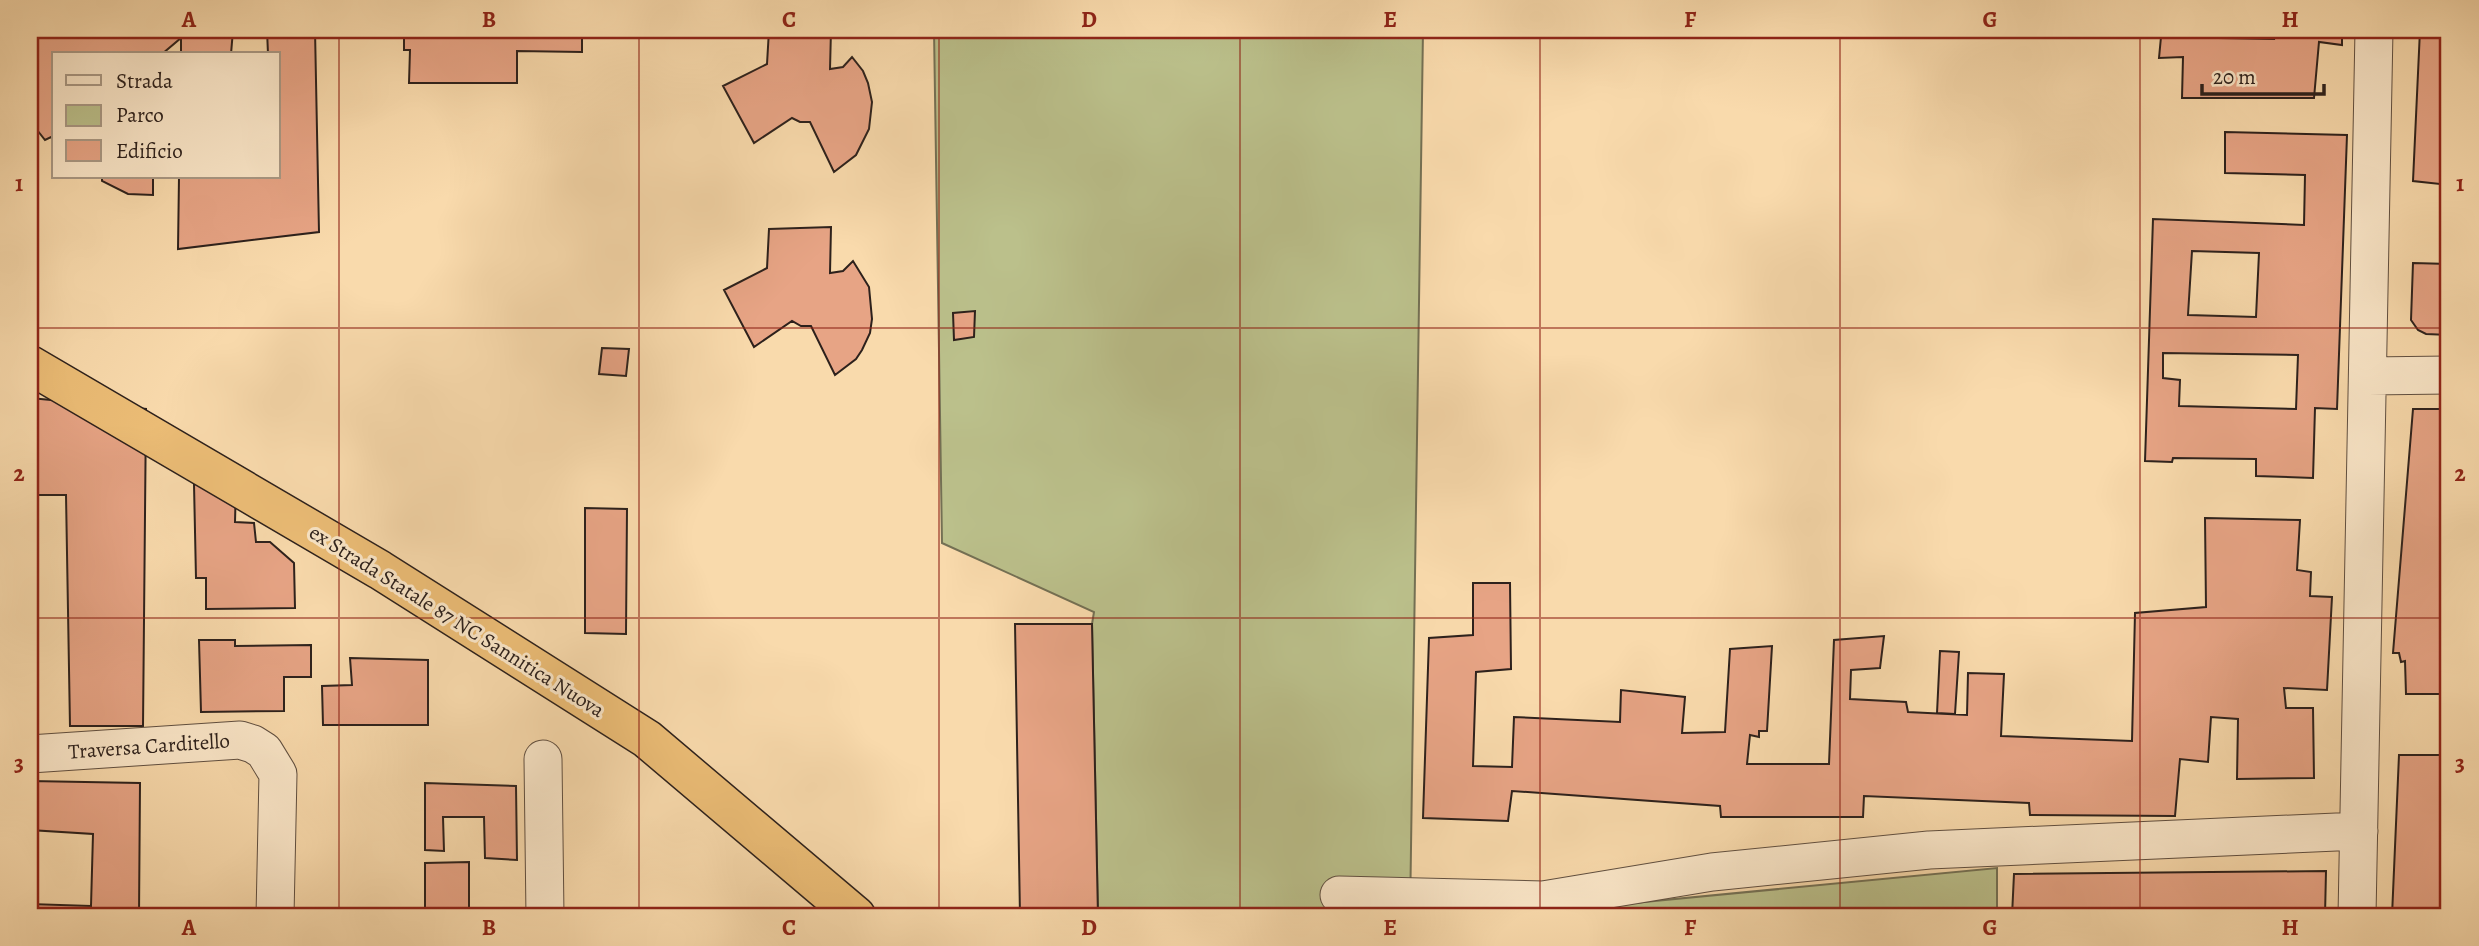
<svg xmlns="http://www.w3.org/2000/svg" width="2479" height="946" font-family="Alegreya,serif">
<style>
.green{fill:#bbc08b;stroke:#747054;stroke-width:2}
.building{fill:#e7a485;stroke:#2d211c;stroke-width:2;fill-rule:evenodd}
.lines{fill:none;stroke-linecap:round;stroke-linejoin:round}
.street-casing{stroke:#604f40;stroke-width:39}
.highway-casing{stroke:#2d211c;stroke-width:41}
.street{stroke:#fbe7c9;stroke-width:37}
.highway{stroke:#ecbd76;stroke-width:38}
.grid{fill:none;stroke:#8f2418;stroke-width:2;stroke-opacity:0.55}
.labels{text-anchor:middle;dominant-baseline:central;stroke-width:6;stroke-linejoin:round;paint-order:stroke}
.street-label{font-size:21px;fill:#2d211c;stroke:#fbe7c9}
.neatline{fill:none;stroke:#8f2418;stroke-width:2.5}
.grid-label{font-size:23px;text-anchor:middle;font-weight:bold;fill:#8f2418}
</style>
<rect width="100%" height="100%" fill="#f9daac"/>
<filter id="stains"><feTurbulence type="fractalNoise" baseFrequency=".00286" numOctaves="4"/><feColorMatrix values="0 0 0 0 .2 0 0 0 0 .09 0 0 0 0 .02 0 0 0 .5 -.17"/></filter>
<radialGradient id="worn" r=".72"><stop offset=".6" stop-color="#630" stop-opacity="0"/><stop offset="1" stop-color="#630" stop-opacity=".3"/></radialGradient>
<path class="green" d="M934,30h489l-13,886h-312l-6,-292 2,-12 -152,-69z
M1997,868v48h-499z"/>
<path class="building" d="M43,30h190l-2,24h-50v-16l-19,16h-108v88l-3,-5 -6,3 -15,-19v-81z
M267,30h48l4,202 -141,17 1,-72h99v-123h-10z
M404,30h178v22l-65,-1v32h-108l1,-33h-6z
M769,30h62l-1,39 13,-2 9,-10 11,14 5,12 4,19 -3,27 -13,26 -22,17 -24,-50h-10l-8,-4 -38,25 -31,-57 44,-22z
M2273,30h69v15l-23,-3 -5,56h-132l1,-41 -24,1 2,-21 113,2z
M2420,30h29v155l-36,-4z
M2225,132l122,3 -10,274 -22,-1 -2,70 -57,-2v-17l-83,-1 -1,4 -27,-1 8,-242 151,6 1,-50 -80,-2zM2192,251l67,2 -3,64 -68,-2zM2163,353l135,2 -2,54 -117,-3 1,-26 -17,-2z
M102,177h51v18l-25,-1 -26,-13z
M831,227l-1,46 13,-2 10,-10 16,26 3,32 -2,14 -8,17 -6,9 -21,16 -24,-49h-10l-9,-5 -38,26 -30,-57 43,-22 2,-39z
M2413,263l36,1v71l-23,-1 -8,-4 -7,-10z
M975,311l-1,26 -20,3 -1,-27z
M602,348l27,1 -3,27 -27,-2z
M30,398l116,11 -3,317h-73l-4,-231h-36z
M2413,409h36v56l-3,36h3v86h-5v34h5v73h-43l-1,-33 -4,1 -2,-9h-6z
M236,483l-1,39 19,1 2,19h14l24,21 1,45 -89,1v-31h-10l-2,-94z
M585,508l42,1 -1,125 -41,-1z
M2205,518l95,2 -3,50 14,2 -1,24 22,1 -5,93 -43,-2 2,20h27l1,70 -77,1 1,-60 -27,-2 -3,45 -28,-3 -5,57 -145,-1 -1,-12 -165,-7 -1,21h-142l-1,-11 -208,-15 -4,30 -85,-3 6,-180 44,-3v-52h37l1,86 -35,3 -3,94 39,1 2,-50 106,5 1,-32 64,7 -3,36 43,-1 5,-83 42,-3 -5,85h-8v6l-9,-2 -3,29h82l5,-124 50,-4 -4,32 -29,2 -1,29 56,3 2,10 59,3 1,-42 36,1 -3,62 131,5 3,-128 71,-6z
M1015,624h77l6,292h-78z
M199,640h36v6l76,-1v32h-27v34l-83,1z
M1940,651l19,1 -4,62 -18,-1z
M350,658l78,2v65h-105l-1,-39 30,-1z
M2399,755h50v161h-57z
M30,781l110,2 -1,133h-109v-12l61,2 2,-72 -63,-4z
M425,783l91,3 1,74 -32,-2 -1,-41h-41l1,34 -19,-1z
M469,862v53l11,-1 1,2h-56v-53z
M2326,871l-1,45 -176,-2v2h-137l2,-42z"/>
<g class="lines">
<g class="street-casing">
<path id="street" d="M2368,376l81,-1
M30,754l210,-14 13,4 11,7 14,23 -3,142
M543,759l2,157
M1339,895l204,5 169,-28 217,-22 430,-19
M2357,916l17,-886"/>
</g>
<g class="highway-casing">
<path id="highway" d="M30,365l350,205 267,169 209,177"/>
</g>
<use href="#street" class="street"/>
<use href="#highway" class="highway"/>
</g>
<path class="grid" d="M339,30v886M639,30v886M939,30v886M1240,30v886M1540,30v886M1840,30v886M2140,30v886M30,328h2419M30,618h2419"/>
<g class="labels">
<g class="street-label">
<text transform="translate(457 621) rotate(32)">ex Strada Statale 87 NC Sannitica Nuova</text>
<text transform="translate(149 746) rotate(-4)">Traversa Carditello</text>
</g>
</g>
<rect width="2479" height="946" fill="none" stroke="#f9daac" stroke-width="77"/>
<rect x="52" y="52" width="228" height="126" fill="#fbe7c9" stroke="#a99884" stroke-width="2"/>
<rect x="66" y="75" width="35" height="10" fill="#fbe7c9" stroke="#a99884" stroke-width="2"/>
<text x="116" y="88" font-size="21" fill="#2d211c">Strada</text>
<rect x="66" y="105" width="35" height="21" fill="#bbc08b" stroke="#a99884" stroke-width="2"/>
<text x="116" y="122" font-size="21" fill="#2d211c">Parco</text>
<rect x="66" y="140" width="35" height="21" fill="#e7a485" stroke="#a99884" stroke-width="2"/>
<text x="116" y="158" font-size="21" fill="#2d211c">Edificio</text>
<path d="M2202 84v10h122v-10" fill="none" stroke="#2d211c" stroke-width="3.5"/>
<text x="2213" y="84" font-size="21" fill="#2d211c" stroke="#fbe7c9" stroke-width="5" paint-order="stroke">20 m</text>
<rect x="38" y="38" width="2402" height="870" class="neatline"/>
<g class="grid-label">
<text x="189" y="27">A</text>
<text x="489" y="27">B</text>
<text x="789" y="27">C</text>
<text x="1089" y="27">D</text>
<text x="1390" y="27">E</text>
<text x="1690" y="27">F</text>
<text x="1990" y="27">G</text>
<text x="2290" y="27">H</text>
<text x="19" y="191">1</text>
<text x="2460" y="191">1</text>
<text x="19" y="481">2</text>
<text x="2460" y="481">2</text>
<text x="19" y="771">3</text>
<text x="2460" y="771">3</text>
<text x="189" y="935">A</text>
<text x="489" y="935">B</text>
<text x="789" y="935">C</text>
<text x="1089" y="935">D</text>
<text x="1390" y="935">E</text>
<text x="1690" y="935">F</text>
<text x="1990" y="935">G</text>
<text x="2290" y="935">H</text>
</g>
<rect width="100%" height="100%" filter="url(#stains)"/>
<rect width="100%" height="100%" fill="url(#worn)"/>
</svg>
